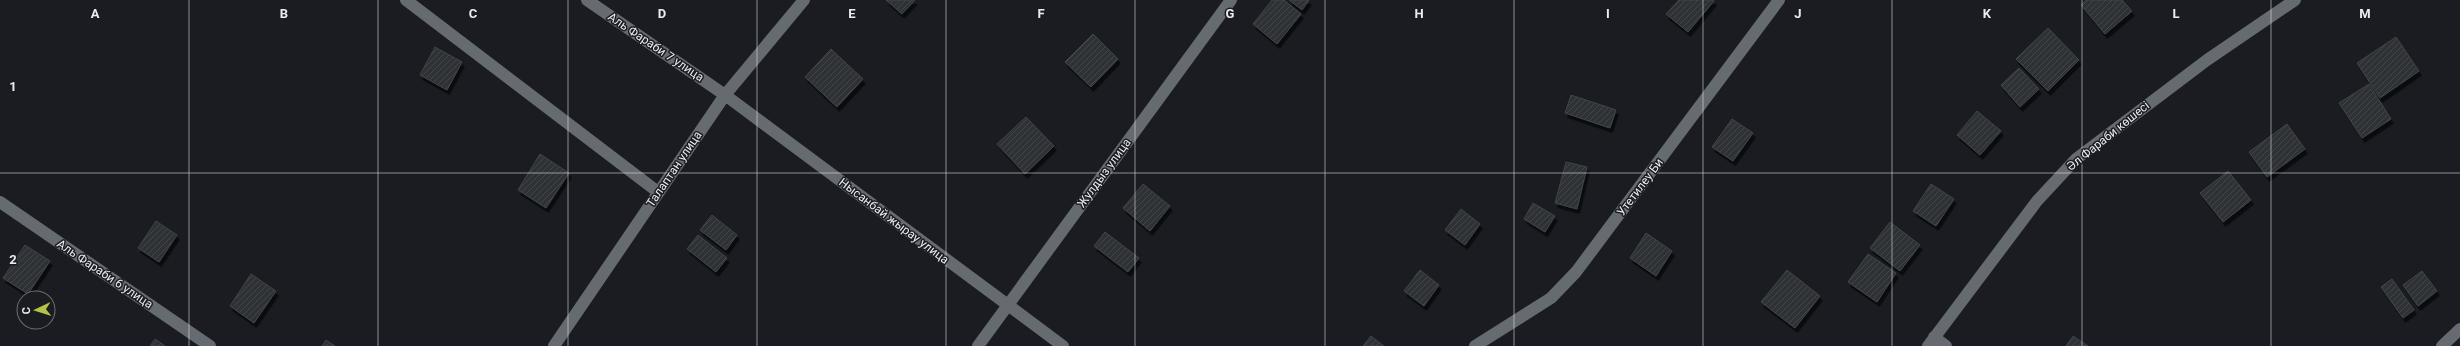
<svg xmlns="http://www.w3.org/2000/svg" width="2460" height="346" font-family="Roboto,sans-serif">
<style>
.building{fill:url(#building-hatch);stroke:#41444a;filter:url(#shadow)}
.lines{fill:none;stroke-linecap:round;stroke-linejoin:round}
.minor{stroke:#666a71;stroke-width:12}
.grid{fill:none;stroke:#eaecf1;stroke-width:1;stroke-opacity:0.55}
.labels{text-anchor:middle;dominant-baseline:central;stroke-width:3;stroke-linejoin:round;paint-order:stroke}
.street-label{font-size:12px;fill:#eaecf1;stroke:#1a1c22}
.grid-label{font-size:13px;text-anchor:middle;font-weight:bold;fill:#eaecf1;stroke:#1a1c22;stroke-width:3;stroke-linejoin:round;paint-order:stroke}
</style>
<defs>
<pattern id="building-hatch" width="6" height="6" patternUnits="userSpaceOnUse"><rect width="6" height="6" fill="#2d3036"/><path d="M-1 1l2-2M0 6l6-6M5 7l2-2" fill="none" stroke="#41444a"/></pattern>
<filter id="shadow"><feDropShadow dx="2.5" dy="4.5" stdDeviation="0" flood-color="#0009"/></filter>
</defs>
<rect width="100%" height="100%" fill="#1a1c22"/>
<path class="building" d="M886,0h29l-13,14z
M1272,0h12l17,14 -24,30 -24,-20z
M1289,0h20l-7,10z
M1679,0h34l1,1 -26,31 -22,-18z
M2086,0h36l10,11 -27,23 -24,-29z
M2048,28l31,32 -31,31 -32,-32z
M1093,34l25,25 -27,28 -26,-25z
M2396,37l23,34 -39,27 -23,-35z
M435,47l27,15 -15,28 -27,-15z
M831,49l32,30 -26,28 -32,-30z
M2019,68l20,21 -19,18 -19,-22z
M2369,84l22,35 -29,19 -23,-35z
M1571,95l45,15 -6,18 -45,-15z
M1977,111l24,20 -21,24 -23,-20z
M1026,117l28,29 -29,28 -28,-30z
M1732,119l21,14 -20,28 -21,-14z
M2287,124l18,25 -38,28 -18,-25z
M540,154l29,19 -23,35 -28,-18z
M1566,162l21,5 -10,42 -22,-6z
M2228,171l23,29 -28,22 -23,-29z
M1143,184l27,22 -20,25 -27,-23z
M1931,184l23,15 -18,27 -23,-15z
M1533,203l22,13 -10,16 -21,-13z
M1461,209l19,15 -15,21 -20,-15z
M712,215l25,20 -11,15 -26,-20z
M156,221l21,14 -18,27 -21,-14z
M1890,222l30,23 -20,26 -30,-23z
M1105,232l34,26 -11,14 -34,-26z
M1646,233l26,18 -16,25 -26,-18z
M698,235l29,23 -11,14 -29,-23z
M25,245l25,16 -22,33 -25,-16z
M1868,254l28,19 -19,29 -29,-20z
M1420,270l19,15 -15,21 -20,-15z
M1787,270l33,26 -25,32 -34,-26z
M2422,271l15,20 -19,15 -15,-21z
M251,274l25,17 -22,32 -24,-17z
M2392,279l22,31 -11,8 -22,-31z
M1371,336l13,10h-21z
M2073,336l15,10h-22z
M155,339l10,7h-15z
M326,340l9,6h-13z"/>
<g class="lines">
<path class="minor" d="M406,0l252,192
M587,0l138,95 338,251
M0,202l210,144
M1934,337l12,9
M554,346l171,-251 79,-95
M978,346l253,-346
M1475,346l76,-48 25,-26 203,-272
M1928,346l109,-145 39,-42 131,-99 88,-60
M2442,346l18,-17"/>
</g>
<path class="grid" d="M189,0v346M378,0v346M568,0v346M757,0v346M946,0v346M1135,0v346M1325,0v346M1514,0v346M1703,0v346M1892,0v346M2082,0v346M2271,0v346M0,173h2460"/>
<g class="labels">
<g class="street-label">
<text transform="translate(656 47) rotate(34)">Аль Фараби 7 улица</text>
<text transform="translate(2108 136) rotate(-39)">Әл Фараби көшесі</text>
<text transform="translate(674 169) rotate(-56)">Талаптан улица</text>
<text transform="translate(1104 173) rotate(-54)">Жулдыз улица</text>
<text transform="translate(1640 187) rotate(-53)">Утетилеу Би</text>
<text transform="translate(894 221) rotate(37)">Нысанбай жырау улица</text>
<text transform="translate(105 274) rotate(34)">Аль Фараби 6 улица</text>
</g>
</g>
<g class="grid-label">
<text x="95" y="18">A</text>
<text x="284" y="18">B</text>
<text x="473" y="18">C</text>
<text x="662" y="18">D</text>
<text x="852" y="18">E</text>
<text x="1041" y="18">F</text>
<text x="1230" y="18">G</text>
<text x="1419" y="18">H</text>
<text x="1608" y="18">I</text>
<text x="1798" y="18">J</text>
<text x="1987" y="18">K</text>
<text x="2176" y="18">L</text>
<text x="2365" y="18">M</text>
<text x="13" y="91">1</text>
<text x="13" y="264">2</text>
</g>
<g transform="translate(36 310) rotate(266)"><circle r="19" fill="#1a1c22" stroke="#6d6f75"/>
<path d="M0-3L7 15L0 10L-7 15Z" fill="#b5c24a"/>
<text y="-6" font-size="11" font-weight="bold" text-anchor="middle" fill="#eaecf1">С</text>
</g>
</svg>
